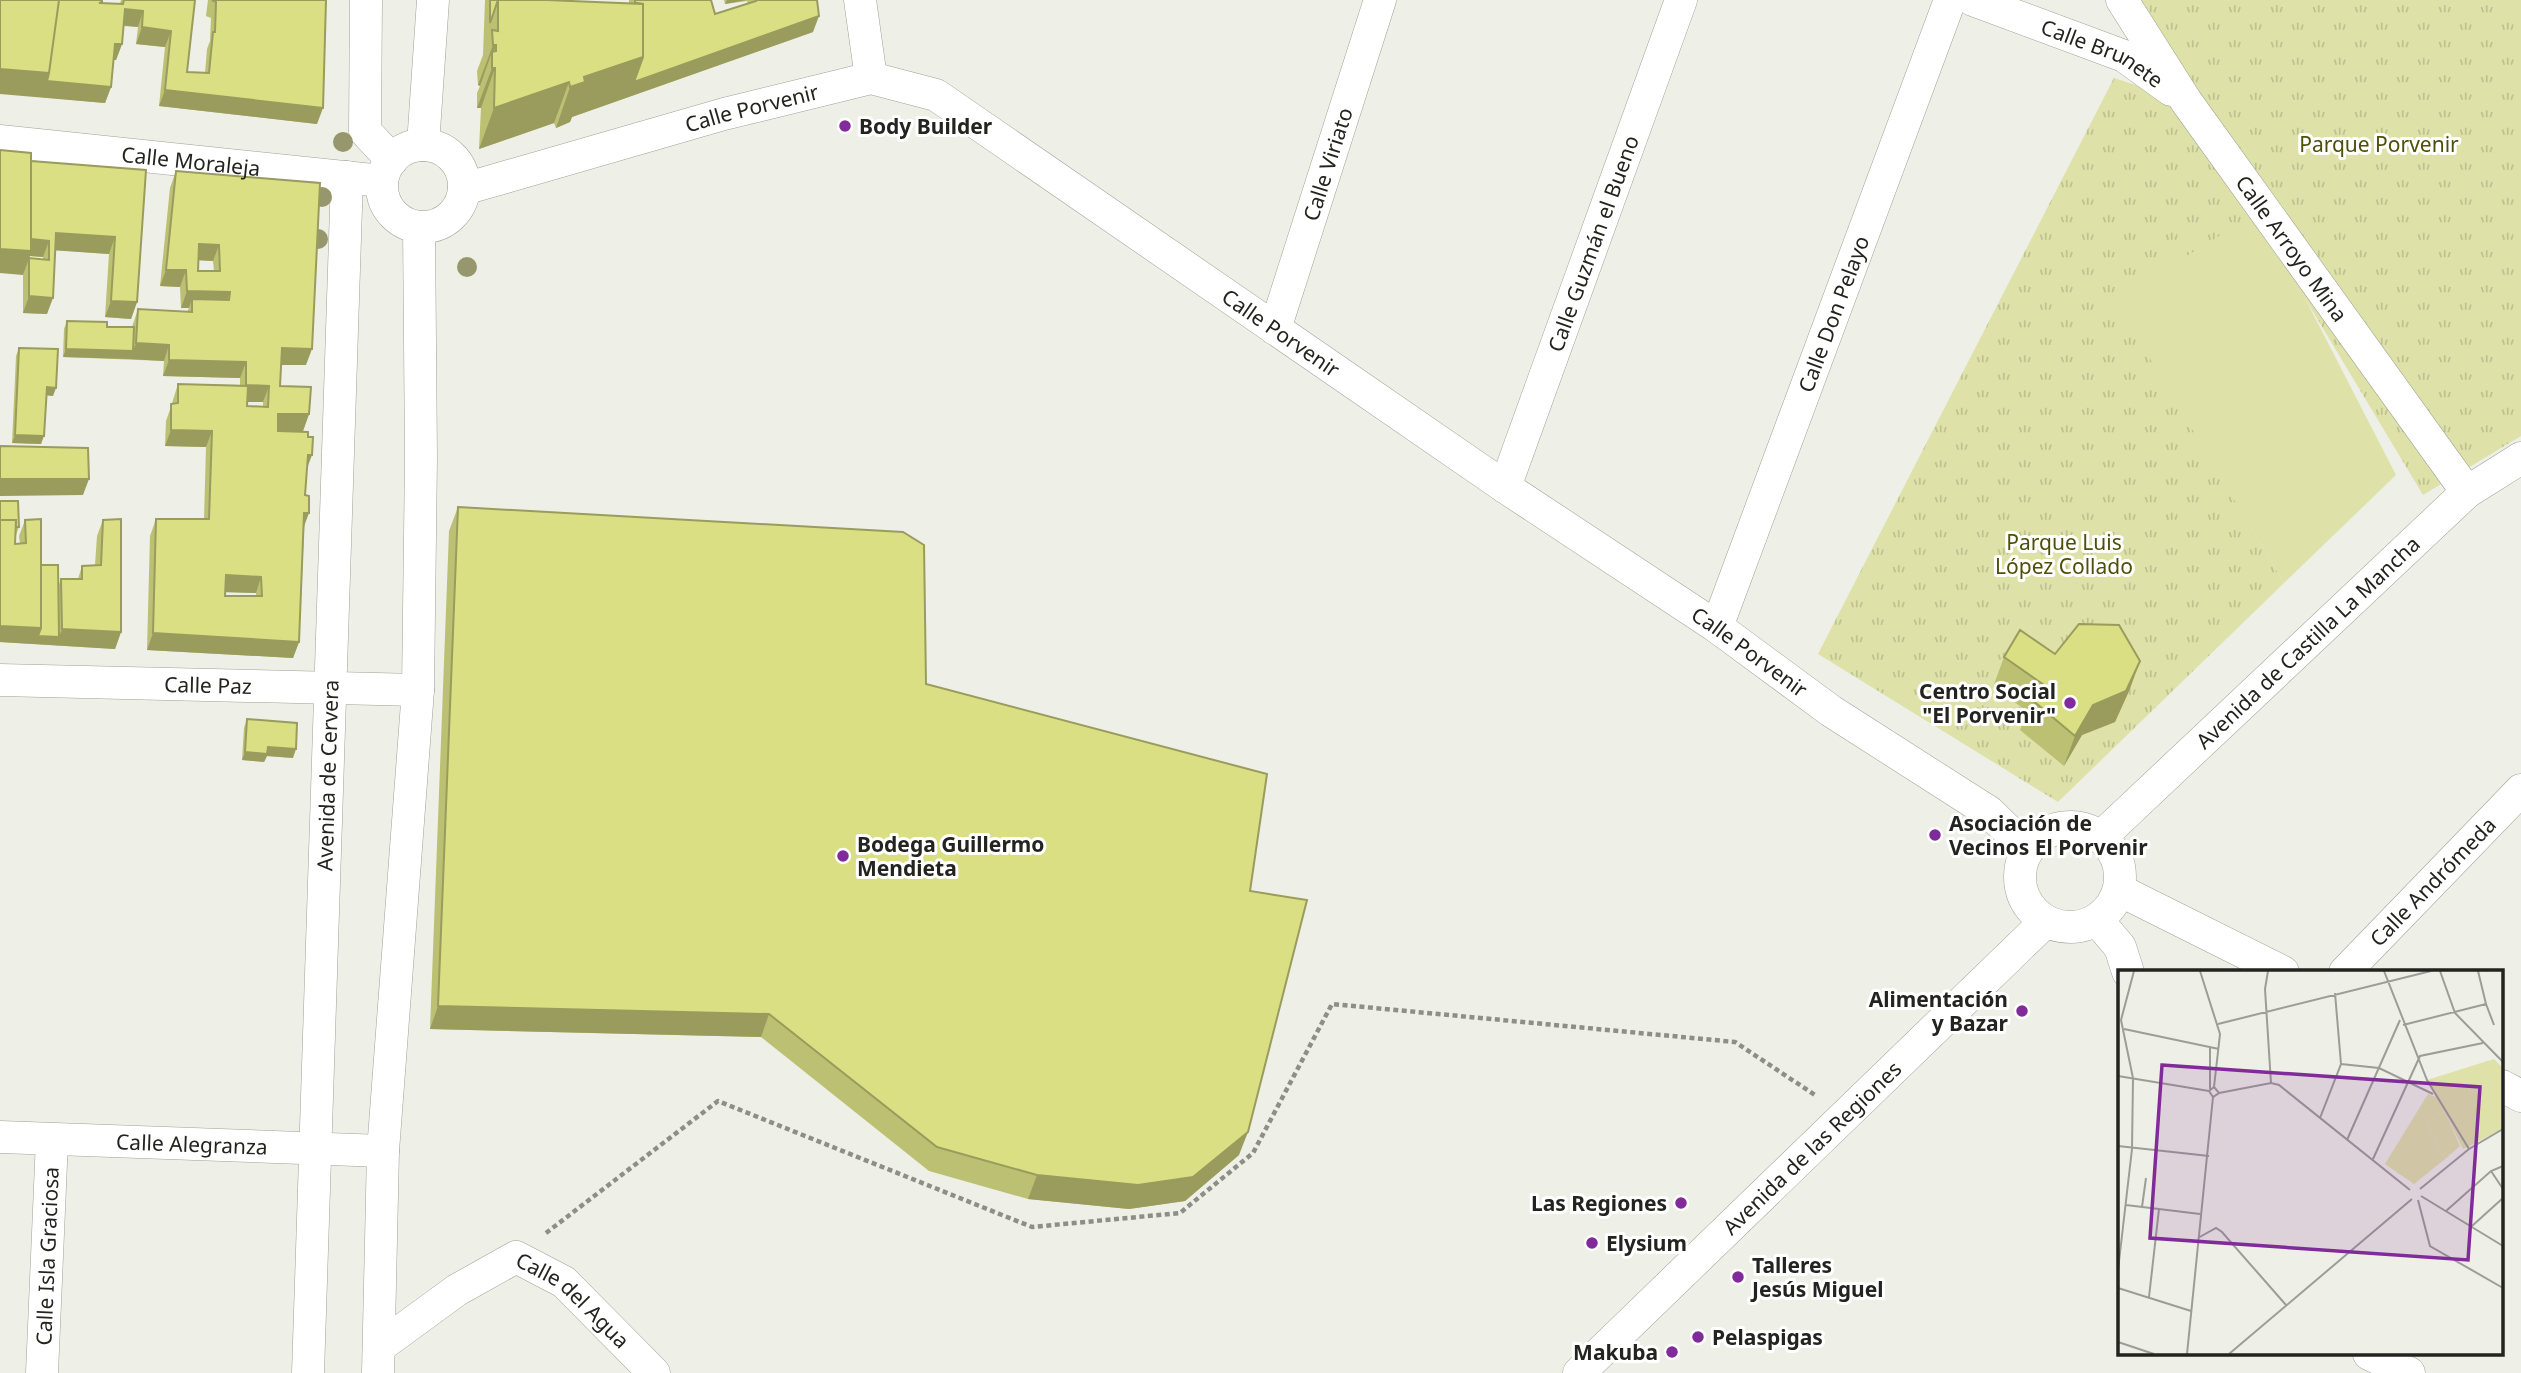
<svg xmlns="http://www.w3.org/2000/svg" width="2521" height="1373" font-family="'Noto Sans',sans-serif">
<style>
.grass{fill:url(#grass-tufts)}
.garden{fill:#dee2a8}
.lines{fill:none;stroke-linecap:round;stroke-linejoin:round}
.street-casing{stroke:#a0a198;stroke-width:33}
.path{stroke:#8e8e88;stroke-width:4.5;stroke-dasharray:5 3.5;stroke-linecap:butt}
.street{stroke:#fff;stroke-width:32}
.tree{fill:#96976c}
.wall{fill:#bcc072;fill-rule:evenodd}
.shaded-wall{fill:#999c5c}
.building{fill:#dbdf84;stroke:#999c5c;stroke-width:2;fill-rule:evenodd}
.poi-dot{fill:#802b99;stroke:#fff;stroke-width:2.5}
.labels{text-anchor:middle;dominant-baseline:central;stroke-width:6;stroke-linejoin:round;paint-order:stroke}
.street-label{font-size:21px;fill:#232320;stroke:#fff}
.poi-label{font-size:21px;font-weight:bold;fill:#232320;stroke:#fff;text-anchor:start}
.park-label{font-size:21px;fill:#4e4f08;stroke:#fff}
.inset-road{fill:none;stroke:#9d9d97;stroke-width:2}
.view{fill:#802b99;fill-opacity:0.15;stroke:#802b99;stroke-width:3.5}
.inset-edge{fill:none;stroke:#232320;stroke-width:3.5}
</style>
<defs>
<pattern id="grass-tufts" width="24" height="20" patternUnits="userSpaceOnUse" patternTransform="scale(1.75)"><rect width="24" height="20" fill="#dee2a8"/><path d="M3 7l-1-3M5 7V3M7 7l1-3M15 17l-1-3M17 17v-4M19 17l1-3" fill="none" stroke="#bec290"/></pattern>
</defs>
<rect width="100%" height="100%" fill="#eeefe6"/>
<path class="grass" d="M2122,0h399v436l-98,59 -168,-280 -139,85 168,283 -226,219 -240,-148 296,-576 71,23z"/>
<path class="garden" d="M2260,211l136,264 -112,108 -169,-283z"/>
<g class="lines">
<g class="street-casing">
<g id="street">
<path d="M366,0l-1,131 27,29"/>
<path d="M860,0l11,78"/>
<path id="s1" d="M1973,0l151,56 47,34"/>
<path id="s2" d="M2122,0l64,101 281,391"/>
<path id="s3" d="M0,141l382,40"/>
<path d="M423,145l10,-145"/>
<circle cx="423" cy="186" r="41"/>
<path id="s4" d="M464,189l260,-75 147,-36 65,17 569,392 212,140 114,84 158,101 39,38"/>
<path id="s5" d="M1275,329l105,-329"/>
<path id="s6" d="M1505,487l176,-487"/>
<path id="s7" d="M1717,627l233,-627"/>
<path id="s8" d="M0,680l418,10"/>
<circle cx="2070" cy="877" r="50"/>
<path id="s9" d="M2101,837l366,-345 54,-34"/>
<path d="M2119,890l164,82"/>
<path d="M2097,920l23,27 8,25"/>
<path id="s10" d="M2345,972l176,-182"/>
<path d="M2502,1086l19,10"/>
<path id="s11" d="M0,1137l383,14"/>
<path id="s12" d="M379,1347l78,-57 59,-33 48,25 90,91"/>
<path d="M2369,1354l40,19"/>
<path id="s13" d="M42,1373l10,-233"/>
<path id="s14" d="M308,1373l39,-1196"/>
<path d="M378,1373l5,-222 35,-461 3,-232 -2,-231"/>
<path id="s15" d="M1579,1373l466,-451"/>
</g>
</g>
<path class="path" d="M546,1233l172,-132 314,126 148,-14 73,-60 79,-149 403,38 80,53"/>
<use href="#street" class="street"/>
</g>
<g class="tree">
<circle cx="343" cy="142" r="10"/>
<circle cx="322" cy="197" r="10"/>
<circle cx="318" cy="239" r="10"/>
<circle cx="467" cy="267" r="10"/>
</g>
<path class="wall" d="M121,0h74l-8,72 18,1 2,-24 3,-8 1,-23 -5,-2 2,-16h118l-9,124 -158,-18 6,-59 -29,-3 2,-17 -15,-1 -1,18 -6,16h-2l-3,27 -6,16 -64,-6 61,-94 18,1z
M485,0h87v1l57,2v-3h84h-2l4,14 33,-10 -1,-3 -22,3 -1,-4h93l-4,32 -241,85 -2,5 -14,6 -2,-5 -75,26 2,-41h-4v-15l3,-7 -2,-1 -1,-14 6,-16z
M31,161l115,9 -9,132 -6,17 -26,-2 4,-63 -54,-4 -8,64 -24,-1v-38zM29,256l14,1v3l-14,-2z
M176,171l130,194h-25l-1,21 29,28 -6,17h-25l29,38 -8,173 -6,16 -146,-8 3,-114 6,-17h48l2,-72 -41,-1 1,-25 6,-17 1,-4 5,-16 62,1v-7l-77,-2 1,-15 -101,-4 1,-28 3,-8 40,6h25l6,-18 49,3 2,-4h-8l-1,-21 -20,-1 10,-98zM198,260l15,1 1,10h-16zM248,402h15v5l-16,-1zM225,592l31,1v3h-31z
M19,348l34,48 -6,-1 -6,49 -29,-1 4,-87z
M0,501l19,26 -3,8 -1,9h5l-1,-8 6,-16 16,45 17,22 3,-8h17l4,-13 13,-1 2,-29 6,-16 18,112 -6,17 -115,-7z
M458,507l468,177 324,207 -11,264 -54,46 -56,8 -101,-10 -99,-28 -168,-134 -331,-8 19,-498z
M2055,654l85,7 -11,30 -14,31 -33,13 -18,31 -44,-36 7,-19 -34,-24 11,-30z
M247,719l46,39 -26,-2 -3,6 -22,-2 2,-32z"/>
<path class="shaded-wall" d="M727,0h20l-22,4z
M125,9l18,2 -5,16 -19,-2z
M819,16l-6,16 -241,85 -2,5 -14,6 14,-41 14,-10 59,-20z
M142,27l29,4 -6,16 -29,-3z
M115,44h7l-6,16h-7z
M493,45h3l-4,13v-6l-12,34 -2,-1z
M492,68h3l-14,40h-4z
M0,69l49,4 62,14 -6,16 -105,-9z
M569,82l-15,41 -75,26 15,-41z
M165,90l158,18 -6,16 -158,-18z
M56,233l59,4 -6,17 -59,-4z
M29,239l20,2 -6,16 -13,-1 -7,19 -23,-2v-24z
M199,244l20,1 -6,16 -20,-1z
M166,270h20l-6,17 -20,-1z
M187,291l43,1 -6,17 -32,-10 -3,9h-8z
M29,296l24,2 -6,16 -24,-1z
M111,301l26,1 -6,17 -26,-2z
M136,343l33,2 -5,16 -34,-2z
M282,348l30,1 -6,16h-30z
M66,349l67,2 -3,8 -67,-2z
M169,360l77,2 -6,16 -77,-2z
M246,385l23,1 -6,16h-23z
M47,387l9,1 -3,8 -9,-1z
M278,414h31l-6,17h-31z
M171,430l41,1 -6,16 -41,-1z
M15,435l29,1 -3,8 -29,-1z
M308,455h4l-6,16z
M0,479h89l-6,16 -83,1z
M304,513h5l-6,16z
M226,575l35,2 -5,16 -36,-1z
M0,626l41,2 18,9 3,-8 59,3 -6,17 -115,-7z
M153,633l146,9 -6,16 -146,-8z
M2140,661l-11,30 -14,31 -33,13 -18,31 11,-30 18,-31z
M268,747l28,2 -3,9 -26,-2 -3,6 -22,-2 3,-8z
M438,1006l331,8 -8,23 -331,-8z
M1248,1132l-9,23 -54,46 -56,8 -101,-10 9,-24z"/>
<path class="building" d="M0,0h59l-10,73 -49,-4z
M59,0h43v2l-3,1 24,1 1,-4h71l-8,72 22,1 4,-41h2l1,-30 -4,-2h114l-3,108 -158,-18 6,-59 -29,-4 1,-16 -18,-2 -3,35h-7l-4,43 -64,-6 2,-8z
M490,0h8l-8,23z
M498,0h49l96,4v53l-59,20 1,5 -15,5 -1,-5 -75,26 1,-40h-3v-16l4,-1v-6h-3l-1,-15 6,1z
M635,0h76l4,14 41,-13v-1h61l2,16 -185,66 9,-25v-53l-8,-1z
M0,150l31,3v98l-31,-2z
M31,161l115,9 -9,132 -26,-1 4,-64 -59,-4 -3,65 -24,-2v-38l20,2v-19l-18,-2z
M176,171l144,12 -8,166 -30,-1 -2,38 31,1 -2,27h-31v17l30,1v5h5l-1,18h-4l-3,40 4,1v17h-5l-5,129 -146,-9 3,-114h53l3,-88 -41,-1v-26l7,-1v-19l70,2 -1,20 21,1 1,-21 -23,-1v-23l-77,-2v-15l-33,-2 2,-34 54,3v-13l37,1 1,-8 -43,-1 -1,-21h-20zM199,244l20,1 1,26h-22zM226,575l35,2 1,19h-37z
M67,321l40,1v5h27l-1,24 -67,-2z
M19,348l39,1 -2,39 -9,-1 -3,49 -29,-1z
M0,446l88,2 1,31h-89z
M0,501h18l1,26h-3v-7h-16z
M458,507l445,25 21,13 2,139 341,90 -17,117 57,9 -59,232 -55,45 -55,8 -101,-10 -100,-28 -168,-133 -331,-8z
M41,519v109l-41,-2v-106h16l-1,24 11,-1 -1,-23z
M121,519v113l-59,-3 -1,-50h21v-13l19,-1 2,-45z
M41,565h17l1,72 -21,-1 3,-8z
M2079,624l40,1 21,36 -14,30 -33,14 -18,31 -44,-37 13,-14 -40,-28 16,-27 35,24z
M247,719l50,4 -1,26 -28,-2 -1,7 -22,-2z"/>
<g class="poi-dot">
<circle cx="845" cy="126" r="7"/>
<circle cx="2070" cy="703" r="7"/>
<circle cx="1935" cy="835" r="7"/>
<circle cx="843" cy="856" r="7"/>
<circle cx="2022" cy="1011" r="7"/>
<circle cx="1681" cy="1203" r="7"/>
<circle cx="1592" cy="1243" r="7"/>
<circle cx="1738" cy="1277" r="7"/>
<circle cx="1698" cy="1337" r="7"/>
<circle cx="1672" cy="1352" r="7"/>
</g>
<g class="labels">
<g class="street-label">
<text stroke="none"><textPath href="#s1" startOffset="140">Calle Brunete</textPath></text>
<text stroke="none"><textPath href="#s4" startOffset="299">Calle Porvenir</textPath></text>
<text stroke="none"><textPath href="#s3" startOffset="192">Calle Moraleja</textPath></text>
<text stroke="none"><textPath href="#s5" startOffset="173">Calle Viriato</textPath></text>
<text stroke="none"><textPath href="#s6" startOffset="259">Calle Guzmán el Bueno</textPath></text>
<text stroke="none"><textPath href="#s2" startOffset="301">Calle Arroyo Mina</textPath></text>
<text stroke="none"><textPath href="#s7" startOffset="334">Calle Don Pelayo</textPath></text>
<text stroke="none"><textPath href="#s4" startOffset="908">Calle Porvenir</textPath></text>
<text stroke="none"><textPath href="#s9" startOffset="284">Avenida de Castilla La Mancha</textPath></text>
<text stroke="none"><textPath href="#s4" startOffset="1475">Calle Porvenir</textPath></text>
<text stroke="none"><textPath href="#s8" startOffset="208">Calle Paz</textPath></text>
<text stroke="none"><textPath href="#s14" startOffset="598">Avenida de Cervera</textPath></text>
<text stroke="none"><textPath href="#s10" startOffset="126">Calle Andrómeda</textPath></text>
<text stroke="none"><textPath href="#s11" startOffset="192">Calle Alegranza</textPath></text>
<text stroke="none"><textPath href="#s15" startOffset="324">Avenida de las Regiones</textPath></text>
<text stroke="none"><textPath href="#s13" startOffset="117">Calle Isla Graciosa</textPath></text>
<text stroke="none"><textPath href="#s12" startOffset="236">Calle del Agua</textPath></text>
</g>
<g class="poi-label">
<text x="859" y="126">Body Builder</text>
<text x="2056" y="691" text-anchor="end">Centro Social<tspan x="2056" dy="24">"El Porvenir"</tspan></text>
<text x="1949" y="823">Asociación de<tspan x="1949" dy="24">Vecinos El Porvenir</tspan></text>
<text x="857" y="844">Bodega Guillermo<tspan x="857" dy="24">Mendieta</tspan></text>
<text x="2008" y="999" text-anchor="end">Alimentación<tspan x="2008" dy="24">y Bazar</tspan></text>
<text x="1667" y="1203" text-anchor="end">Las Regiones</text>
<text x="1606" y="1243">Elysium</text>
<text x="1752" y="1265">Talleres<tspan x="1752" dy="24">Jesús Miguel</tspan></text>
<text x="1712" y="1337">Pelaspigas</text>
<text x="1658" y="1352" text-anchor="end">Makuba</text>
</g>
<g class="park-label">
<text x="2379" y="144">Parque Porvenir</text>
<text x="2064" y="542">Parque Luis<tspan x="2064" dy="24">López Collado</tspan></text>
</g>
</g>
<g transform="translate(2118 970)">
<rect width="385" height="385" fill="#eeefe6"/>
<path d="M376,89l9,9v61l-40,20 -18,-37 -19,10 19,37 -31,25 -29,-20 43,-70 8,3 -9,-17z" fill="#dee2a8"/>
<path d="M327,142l15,34 -15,13 -19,-37z" fill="#dee2a8"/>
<path class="inset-road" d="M82,1l20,63 -6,53 -5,4 4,6 6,-4 -5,-6M150,1l-3,18 6,94M266,1l43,109 42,69M322,1l15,42 48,49M368,34l8,21M100,54l213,-53M285,55l83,-21 -8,-33M6,59l95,20M92,78v41M223,94l38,4 54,26M0,106l91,15M101,123l52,-10 8,2 131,105M202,148l21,-54 -6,-71M229,170l53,-120M0,176l91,10M255,189l47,-103 63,-13M373,201l12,18M302,219l49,-40 34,-20M303,226l82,50M300,230l12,46 73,42M8,235l74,9M24,237l4,-29M328,241l45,-40 12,-5M354,256l31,-28M80,268l18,-10 6,4 64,73M0,300l14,-121 1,-71 -12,-58 13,-49M0,318l73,23M31,327l10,-88M0,372l36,12M69,384l26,-257M111,384l183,-155"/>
<path class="view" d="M44,95l318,22 -12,173 -318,-22z"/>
<rect width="385" height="385" class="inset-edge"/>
</g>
</svg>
